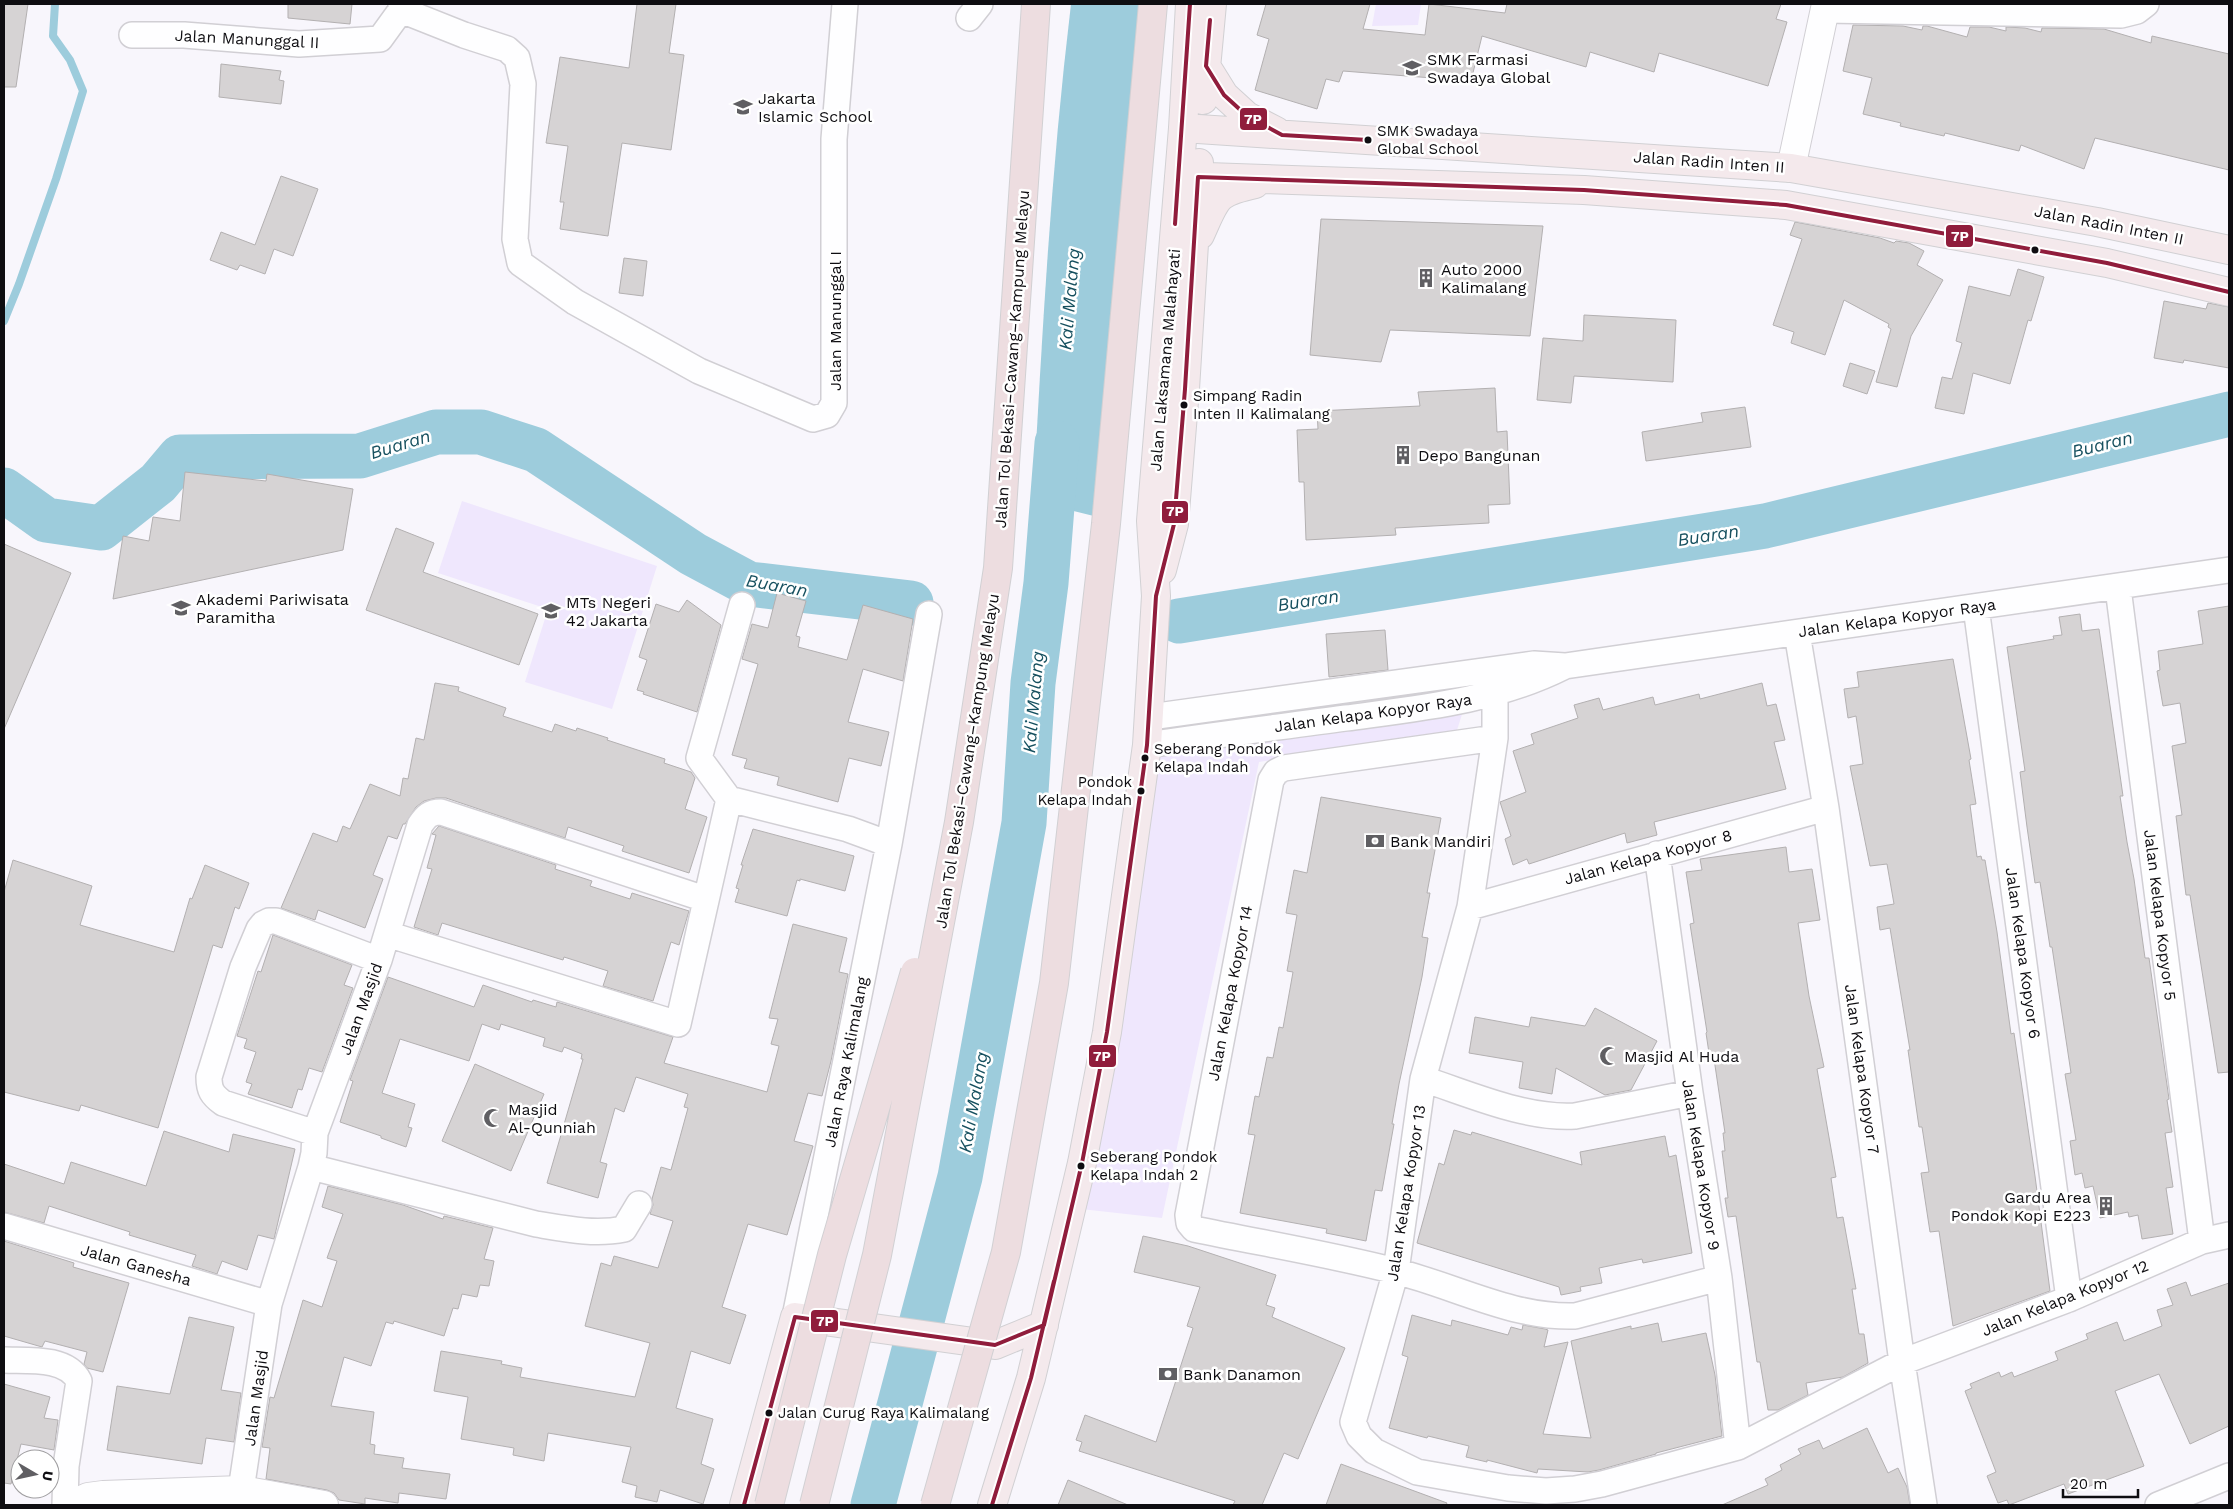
<svg xmlns="http://www.w3.org/2000/svg" width="2233" height="1509" font-family="'Work Sans',sans-serif">
<style>
.green{fill:#efe7fd}
.water{fill:#9dccdc}
.lines{fill:none;stroke-linecap:round;stroke-linejoin:round}
.stream{stroke:#9dccdc;stroke-width:8}
.river{stroke:#9dccdc;stroke-width:45}
.building{fill:#d6d3d4;stroke:#b3b0b1}
.minor-casing{stroke:#d1cfd4;stroke-width:28}
.tertiary-casing{stroke:#d1cfd4;stroke-width:30}
.primary-casing{stroke:#d1d0d3;stroke-width:30}
.minor{stroke:#fefeff;stroke-width:25}
.tertiary{stroke:#fefeff;stroke-width:28}
.primary{stroke:#f4e9ec;stroke-width:28}
.motorway-bridge-casing{stroke:#d1d0d3;stroke-width:30;stroke-linecap:butt}
.motorway-bridge{stroke:#eddde0;stroke-width:28}
.bus-1-casing{stroke:#fff;stroke-width:8}
.bus-1{stroke:#901d3c;stroke-width:4}
.bus-dot{fill:#0e0d11;stroke:#fff;stroke-width:2}
.labels{text-anchor:middle;dominant-baseline:central;stroke-width:5;stroke-linejoin:round;paint-order:stroke}
.bus-label{font-size:15px;fill:#0e0d11;stroke:#fff;text-anchor:start}
.street-label{font-size:16px;fill:#0e0d11;stroke:#fff}
.poi-label{font-size:16px;fill:#0e0d11;stroke:#fff;text-anchor:start}
.water-label{font-size:18px;font-style:italic;fill:#16505f;stroke:#fff}
.line-badge{stroke:#fff;stroke-width:2}
.badge-label{font-size:14px;text-anchor:middle;font-weight:bold;fill:#fff}
</style>
<rect width="100%" height="100%" fill="#f8f6fc"/>
<path class="green" d="M1376,4h45l-3,21 -46,1z
M462,501l195,65 -45,143 -87,-27 23,-73 -110,-36z
M1466,702l-9,28 -198,32 -97,456 -90,-10 75,-463z"/>
<path class="water" d="M1071,4h82l-47,515 -73,-18c9,-166 18,-332 38,-497z"/>
<g class="lines">
<path class="stream" d="M4,321l15,-37 37,-105 27,-88 -13,-31 -17,-24 2,-32"/>
<path class="river" d="M4,490l42,30 55,8 57,-45 22,-26 180,-1 76,-24h45l55,18 157,104 56,30 162,19
M1179,621l586,-95 464,-112
M873,1505l87,-328 64,-354 9,-140 13,-100 11,-140"/>
</g>
<path class="building" d="M4,4h24l-12,83h-12z
M288,4h64l-2,20 -62,-6z
M637,4h39l-7,49 15,2 -13,95 -49,-7 -14,93 -48,-7 4,-27h-4l8,-56 -22,-3 14,-86 69,11z
M1266,4h104l-7,25 62,6 4,-31 76,9 2,-9h274l-5,15 11,3 -19,64 -109,-33 -5,19 -64,-20 -4,15 -104,-31 -11,45 -128,-10 -4,11 -13,-3 -9,30 -62,-19 14,-51 -12,-4z
M1853,25l50,1 19,4 1,-4h4l40,11 3,-10h19l17,4v-4l19,1 16,4 1,-4 62,1 47,14 1,-7 77,18v116l-134,-32 -11,31 -63,-24 -2,6 -74,-18 -1,3 -44,-10 1,-3 -38,-9 9,-36 -29,-7z
M221,64l60,7 -2,9 5,1 -3,23 -62,-7z
M281,176l37,13 -25,67 -19,-7 -9,25 -25,-9 -3,5 -27,-10 11,-28 34,13z
M1321,219l222,7 -13,110 -140,-6 -9,32 -71,-7z
M1795,222l85,16 14,5 2,-2 13,2 15,8 -7,14 26,15 -32,56 -14,51 -21,-5 15,-53 -3,-2 1,-3 -45,-24 -19,55 -34,-12 3,-11 -21,-7 29,-86 -12,-4z
M624,258l23,3 -4,35 -24,-3z
M2018,269l26,8 -13,44 -3,-1 -18,64 -37,-11 -9,41 -29,-6 7,-31 10,2 10,-36 -6,-2 13,-55 41,10z
M2164,301l42,8 2,-6 21,4v61l-45,-8 -1,3 -29,-5z
M1584,315l92,5 -3,62 -99,-6 -3,27 -34,-3 6,-62 40,3z
M1850,363l25,8 -8,23 -24,-8z
M1495,388l2,44 10,-1 3,73 -22,1 1,18 -94,5 1,7 -90,5 -2,-58h-5l-2,-52 21,-1 -1,-18 103,-5 -2,-14z
M1745,407l6,40 -105,14 -4,-29 61,-10 -2,-9z
M185,472l81,9 1,-7 86,15 -10,61 -230,49 10,-63 26,5 4,-24 27,4z
M396,528l38,15 -11,29 115,42 -19,51 -153,-55z
M4,544l67,29 -67,156z
M777,593l29,8 -10,35 4,1 -2,10 49,13 16,-55 50,14 -10,62 -40,-12 -15,53 41,10 -8,34 -32,-8 -11,44 -61,-17 2,-8 -35,-9 3,-9 -15,-4 26,-91 -16,-5 10,-35 16,4z
M687,600l34,25 -24,87 -54,-18 1,-2 -7,-2 10,-30 -8,-3 17,-53 23,8z
M2229,606v466l-11,1 -28,-178h-4l-10,-79 6,-1 -10,-69 14,-3 -6,-40 -17,3 -6,-35 3,-1 -2,-19 45,-7 -5,-33z
M2080,614l2,17 17,-2 24,167h-3l7,46 7,37 11,79h4l20,141 -2,1 5,32 -7,1 8,54 -7,1 7,46 -31,5 -4,-24 -9,2 -1,-5 -28,6 -7,-32 -8,2 -3,-15 -7,2 -5,-34 6,-1 -11,-66 6,-1 -19,-126h-2l-10,-65 -5,1 -8,-56 -7,-55 5,-1 -18,-124 47,-8 -1,-3 9,-1 -3,-18z
M1385,630l3,40 -59,7 -3,-43z
M1953,659l18,100 -2,1 7,44 -6,1 7,52 4,-1 1,4h3l12,72 14,102 3,-1 21,143 15,115 -97,35 -14,-95 -9,1 -9,-59 8,-1 -7,-45h-3l-11,-77h2l-20,-122 -10,2 -3,-23 17,-3 -7,-40 -17,2 -20,-100 13,-2 -7,-48 -8,2 -4,-29 15,-2 -2,-15z
M435,683l24,4 -1,4 48,17 -3,8 49,16 3,-8 21,7 1,-3 31,10 -1,2 58,19 -1,4 27,9 4,6 -10,31 22,8 -18,56 -67,-22 2,-5 -56,-19 -3,11 -119,-40h-10l-12,3 -8,6 -11,17h-2l-6,15 -9,-3 -15,39 10,4 -18,49 -47,-18 -3,10 -34,-12 32,-75 24,9 6,-16 7,3 20,-45 30,12 3,-18 5,1 8,-41 8,2z
M1762,683l5,23 9,-2 9,36 -11,2 12,47 -132,33 3,13 -30,8 -2,-10 -96,31 -2,-5 -14,6 -8,-26 6,-3 -11,-34 26,-10 -13,-41 21,-7 -3,-10 47,-16 -4,-13 25,-7 4,12 50,-13 2,8 44,-11 1,5z
M1321,797l120,21 -14,75h3l-8,44 6,1 -6,39 -23,107 -7,40h2l-12,67 -7,-1 -9,51 -40,-8 1,-4 -87,-16 15,-78 -7,-1 7,-38 4,1 8,-40 6,1 6,-31 4,1 10,-56 -6,-1 10,-56 -11,-2 8,-43 13,3z
M439,826l117,39 -1,4 37,12 -2,5 40,13 2,-6 57,18 -10,34 -8,-3 -18,59 -50,-15 5,-15 -44,-14 -1,3 -121,-37 -4,12 -24,-8 18,-58 -5,-1 9,-33 -4,-1z
M753,829l101,27 -9,35 -45,-12v2l-3,-1 -10,36 -52,-14 4,-13 -3,-1 7,-23h-2z
M1786,847l3,25 23,-3 8,51 -22,3 11,73 15,71 -7,2 19,108 -5,1 6,40 6,-1 13,72h-4l7,45h5l4,29 -25,14 -37,6 2,12 -30,15h-10l-8,-48h-3l-21,-146 -8,1 -3,-19h3l-6,-47h3l-2,-18h2l-12,-81 -4,1 -3,-20 1,-1 -17,-108 4,-1 -8,-51 16,-2 -2,-11z
M13,860l79,26 -12,39 94,27 16,-54 2,1 13,-34 44,18 -10,26 -4,-2 -13,41 -9,-3 -55,183 -77,-23 -2,6 -75,-19v-200z
M793,924l54,14 -8,34 9,2 -17,87 -9,35 -14,-3 -14,48 19,5 -26,89 -39,-11 -26,83 24,8 -16,49 -39,-13 -15,57 37,11 -12,45 13,5 -11,35 -43,-14 -3,12 -22,-5 2,-11 -15,-4 9,-35 -83,-14 -4,28 -31,-6 1,-7 -53,-9 7,-42 -34,-6 7,-40 61,10 -1,3 21,4 -2,9 115,20 15,-54 -65,-17 16,-63 10,3 3,-10 44,12 15,-47 -23,-7 3,-9 -1,-6 9,-32 10,3 17,-62 -4,-1 4,-13 -52,-17 -12,35 -9,-4 -15,54 7,2 -9,34 -51,-15 36,-124h-2l1,-5 -18,-7 -2,5 -19,-6 2,-8 -44,-14 -2,6 -17,-6 -13,37 -69,-22 -18,54 33,11 -7,23 4,1 -6,19 -25,-9v-2l-41,-14 13,-41 -3,-1 38,-103 86,30 9,-22 49,17 1,-2 23,7 1,-5 116,35 -9,26 103,29 12,-46 -8,-2 7,-25 -9,-1z
M273,935l79,30 -8,20 9,3 -31,84 -13,-4 -7,22 -4,-1 -6,19 -44,-14 4,-10 -6,-2 10,-30 -12,-4 3,-9 -10,-3 21,-65 3,1z
M1595,1008l62,33 -26,49 -26,5 -49,-27 -4,26 -33,-6 4,-26 -54,-9 6,-36 54,10 2,-10 54,9z
M475,1064l69,30 -33,77 -69,-30z
M1454,1130l17,5 1,-3 110,33 -2,-13 85,-16 4,21 7,-2 16,98 -49,10 -1,-4 -43,9 3,15 -22,4 1,4 -20,4 -2,-8 -142,-44 22,-80 5,2z
M164,1131l65,21 4,-18 62,15 -21,90 -16,-4 -11,35 -25,-9 -5,13 -25,-8 4,-11 -67,-20 1,-3 -81,-26 -5,17 -40,-11v-48l60,20 7,-22 75,24z
M328,1186l75,19 40,14 1,-3 49,12 -9,31 10,2 -5,25 -9,-1 -3,12 -15,-3 -4,15 -5,-1 -9,28 -50,-15 -1,3 -7,-2 -15,44 -27,-9 -13,49 43,6 -4,32 5,1 -1,9 30,4 -2,10 48,6 -4,25 -47,-6 -1,10 -33,-5v6l-26,-4 -5,-7 -7,-3 -61,-11 4,-31 -8,-1 8,-50 4,1 29,-98 19,7 15,-46 -10,-3 16,-44 -21,-7z
M1143,1236l45,10 88,29 -10,30 9,3 -3,9 73,31 -47,111 -14,-6 -22,52h-29l2,-4 -156,-50 3,-9 -6,-2 9,-25 71,27 37,-114 -6,-2 13,-39 -66,-15z
M4,1241l70,22 -1,4 56,16 -26,89 -16,-4 -3,-4 3,-12 -42,-11 -3,6 -38,-11z
M2186,1282l5,14 38,-13v143l-39,18 -31,-70 -44,17 29,75 -76,28 -4,-10 -55,21 -2,-5 -9,3 -11,-27 9,-4 -31,-81 7,-3 -2,-4 29,-12 2,5 11,-5 2,5 44,-17 -3,-8 33,-13 -2,-5 31,-12 7,19 38,-15 -5,-16 16,-5 -6,-16z
M1412,1315l39,11 1,-6 56,15 3,-8 11,3 1,-5 22,4 3,1 -4,17 24,-5 -25,92 48,4 -20,-97 60,-15v3l27,-6 4,19 44,-9 9,42 7,61 -66,17v1l-57,16 -11,2 -50,-3 -1,4 -50,-13v2l-21,-5 3,-11 -41,-10 -1,2 -38,-10 19,-71 -6,-2z
M189,1317l45,10 -13,63 20,3 -7,49 -28,-4 -4,26 -95,-14 10,-64 53,8z
M4,1384l46,13 -6,21 14,2 -4,30 -33,-6 -10,40 -7,-1z
M1867,1428l21,45 10,-5 9,19 3,18h-188l46,-20 -3,-6 17,-9 -2,-5 21,-11 -3,-5 21,-9 4,9z
M1341,1464l106,39 -1,2h-120z
M1068,1480l60,25h-70z"/>
<g class="lines">
<g class="minor-casing">
<path id="minor" d="M401,10l63,25 43,14 10,9 6,26 -8,155 5,24 55,39 124,69 114,48 14,-4 7,-12v-264l11,-135
M1825,10l296,5 16,-4 9,-7
M969,18l11,-14
M132,35h52l115,9 81,-5 21,-29v-6
M2118,588l84,653
M742,605l-43,153 30,41 119,30 41,15
M1976,607l93,692
M1797,633l29,175 76,554 22,143
M1491,670l4,24v44l-25,169 -47,172 -27,192 -43,151 6,14 15,15 43,21 91,16 38,3 29,-2 27,-5 136,-37 164,-85 167,-63 133,-58 27,-6
M1150,717l384,-53 31,2 664,-96
M1495,738l-211,30 -8,4 -5,8 -83,435 1,8 5,6c67,14 135,25 201,42 60,15 117,47 180,45l144,-38
M1147,745c66,-10 133,-18 199,-27 74,-10 149,-17 217,-51
M1657,854l33,239 29,185 19,169
M1470,907l356,-99
M387,934l291,90 51,-225
M1423,1079c47,15 102,40 152,37l115,-23
M315,1133l-92,-30c-11,-8 -14,-13 -14,-26l34,-110 16,-38 4,-5 6,-3h7l103,39
M311,1167l225,57c30,5 59,11 88,5l15,-25
M4,1226l265,78
M795,1317l94,-473 40,-230
M4,1360c22,1 62,-4 75,21l-13,85 -1,39
M241,1490l28,-186 42,-137 3,-14 1,-20 64,-173 41,-135c6,-9 10,-13 21,-13l264,87
M2158,1505l71,-29"/>
</g>
<g class="tertiary-casing">
<path id="tertiary" d="M1791,168l35,-164
M71,1505l17,-8 15,-2 138,-5 83,15"/>
</g>
<g class="primary-casing">
<path id="primary" d="M1206,66l18,29 23,21 29,15
M1203,100l9,-96
M1183,128l608,40 306,54 132,28
M1179,176l405,14 202,15 321,58 122,29
M1200,235c17,-37 14,-42 55,-51
M1162,570l12,-46 11,-135 14,-226
M744,1505l51,-188 200,28 49,-20
M992,1505l39,-127 51,-215 25,-131 40,-287 9,-149 -5,-75 32,-393 7,-124"/>
</g>
<use href="#minor" class="minor"/>
<use href="#tertiary" class="tertiary"/>
<use href="#primary" class="primary"/>
<g class="motorway-bridge-casing">
<path id="motorway-bridge" d="M769,1505l63,-250 83,-283
M814,1505l63,-250 82,-433 39,-254 38,-564
M935,1505l71,-253 48,-269 52,-459 47,-520"/>
</g>
<use href="#motorway-bridge" class="motorway-bridge"/>
<g class="bus-1-casing">
<path id="bus-1" d="M1210,20l-4,46 18,29 23,21 35,19 86,5
M1175,224l15,-220
M1044,1325l38,-162 25,-131 40,-287 9,-149 18,-72 11,-135 13,-212 386,13 202,15 321,58 122,29
M744,1505l51,-188 200,28 49,-20
M992,1505l39,-127 23,-97"/>
</g>
<use href="#bus-1" class="bus-1"/>
</g>
<defs>
<g id="school-bare" transform="scale(1.5)"><path d="M0-5L7-2L0 1L-7-2ZM-4 1L0 2.5L4 1V4Q0 6-4 4Z" fill="#605f63" stroke="#fff" stroke-width="2.5" paint-order="stroke"/></g>
<g id="building-bare" transform="scale(1.5)"><path d="M-4-6H4V6H1V3H-1V6H-4ZM-2.5-4.3h1.7v1.8h-1.7ZM.8-4.3h1.7v1.8H.8ZM-2.5-1h1.7V.8h-1.7ZM.8-1h1.7V.8H.8Z" fill="#605f63" stroke="#fff" stroke-width="2.5" paint-order="stroke"/></g>
<g id="university-bare" transform="scale(1.5)"><path d="M0-5L7-2L0 1L-7-2ZM-4 1L0 2.5L4 1V4Q0 6-4 4Z" fill="#605f63" stroke="#fff" stroke-width="2.5" paint-order="stroke"/></g>
<g id="bank-bare" transform="scale(1.5)"><path d="M-6-4H6V4H-6ZM0-2.3a2.3 2.3 0 1 0 0 4.6a2.3 2.3 0 1 0 0-4.6Z" fill="#605f63" stroke="#fff" stroke-width="2.5" paint-order="stroke"/></g>
<g id="mosque-bare" transform="scale(1.5)"><path d="M3.5-4.9A6 6 0 1 0 3.5 4.9A5 5 0 1 1 3.5-4.9Z" fill="#605f63" stroke="#fff" stroke-width="2.5" paint-order="stroke"/></g>
</defs>
<g fill-rule="evenodd">
<use href="#school-bare" x="1412" y="68"/>
<use href="#school-bare" x="743" y="107"/>
<use href="#building-bare" x="1426" y="278"/>
<use href="#building-bare" x="1403" y="455"/>
<use href="#university-bare" x="181" y="608"/>
<use href="#school-bare" x="551" y="611"/>
<use href="#bank-bare" x="1375" y="841"/>
<use href="#mosque-bare" x="1609" y="1056"/>
<use href="#mosque-bare" x="493" y="1118"/>
<use href="#building-bare" x="2106" y="1206"/>
<use href="#bank-bare" x="1168" y="1374"/>
</g>
<g class="bus-dot">
<circle cx="1368" cy="140" r="4.5"/>
<circle cx="2035" cy="250" r="4.5"/>
<circle cx="1184" cy="405" r="4.5"/>
<circle cx="1145" cy="758" r="4.5"/>
<circle cx="1141" cy="791" r="4.5"/>
<circle cx="1081" cy="1166" r="4.5"/>
<circle cx="769" cy="1413" r="4.5"/>
</g>
<g class="labels">
<g class="bus-label">
<text x="1377" y="131">SMK Swadaya<tspan x="1377" dy="18">Global School</tspan></text>
<text x="1193" y="396">Simpang Radin<tspan x="1193" dy="18">Inten II Kalimalang</tspan></text>
<text x="1154" y="749">Seberang Pondok<tspan x="1154" dy="18">Kelapa Indah</tspan></text>
<text x="1132" y="782" text-anchor="end">Pondok<tspan x="1132" dy="18">Kelapa Indah</tspan></text>
<text x="1090" y="1157">Seberang Pondok<tspan x="1090" dy="18">Kelapa Indah 2</tspan></text>
<text x="778" y="1413">Jalan Curug Raya Kalimalang</text>
</g>
<g class="street-label">
<text transform="translate(247 39) rotate(3)">Jalan Manunggal II</text>
<text transform="translate(1709 162) rotate(4)">Jalan Radin Inten II</text>
<text transform="translate(2109 225) rotate(11)">Jalan Radin Inten II</text>
<text transform="translate(835 321) rotate(-90)">Jalan Manunggal I</text>
<text transform="translate(1012 359) rotate(-86)">Jalan Tol Bekasi–Cawang–Kampung Melayu</text>
<text transform="translate(1165 360) rotate(-85)">Jalan Laksamana Malahayati</text>
<text transform="translate(1897 618) rotate(-8)">Jalan Kelapa Kopyor Raya</text>
<text transform="translate(1373 713) rotate(-8)">Jalan Kelapa Kopyor Raya</text>
<text transform="translate(967 761) rotate(-81)">Jalan Tol Bekasi–Cawang–Kampung Melayu</text>
<text transform="translate(1648 857) rotate(-15)">Jalan Kelapa Kopyor 8</text>
<text transform="translate(2160 915) rotate(83)">Jalan Kelapa Kopyor 5</text>
<text transform="translate(2023 953) rotate(82)">Jalan Kelapa Kopyor 6</text>
<text transform="translate(1230 993) rotate(-79)">Jalan Kelapa Kopyor 14</text>
<text transform="translate(361 1009) rotate(-70)">Jalan Masjid</text>
<text transform="translate(846 1062) rotate(-79)">Jalan Raya Kalimalang</text>
<text transform="translate(1862 1069) rotate(82)">Jalan Kelapa Kopyor 7</text>
<text transform="translate(1701 1165) rotate(81)">Jalan Kelapa Kopyor 9</text>
<text transform="translate(1406 1193) rotate(-81)">Jalan Kelapa Kopyor 13</text>
<text transform="translate(136 1265) rotate(16)">Jalan Ganesha</text>
<text transform="translate(2065 1298) rotate(-22)">Jalan Kelapa Kopyor 12</text>
<text transform="translate(256 1398) rotate(-82)">Jalan Masjid</text>
</g>
<g class="poi-label">
<text x="1427" y="59">SMK Farmasi<tspan x="1427" dy="18">Swadaya Global</tspan></text>
<text x="758" y="98">Jakarta<tspan x="758" dy="18">Islamic School</tspan></text>
<text x="1441" y="269">Auto 2000<tspan x="1441" dy="18">Kalimalang</tspan></text>
<text x="1418" y="455">Depo Bangunan</text>
<text x="196" y="599">Akademi Pariwisata<tspan x="196" dy="18">Paramitha</tspan></text>
<text x="566" y="602">MTs Negeri<tspan x="566" dy="18">42 Jakarta</tspan></text>
<text x="1390" y="841">Bank Mandiri</text>
<text x="1624" y="1056">Masjid Al Huda</text>
<text x="508" y="1109">Masjid<tspan x="508" dy="18">Al-Qunniah</tspan></text>
<text x="2091" y="1197" text-anchor="end">Gardu Area<tspan x="2091" dy="18">Pondok Kopi E223</tspan></text>
<text x="1183" y="1374">Bank Danamon</text>
</g>
<g class="water-label">
<text transform="translate(1069 299) rotate(-85)">Kali Malang</text>
<text transform="translate(400 444) rotate(-17)">Buaran</text>
<text transform="translate(2102 444) rotate(-14)">Buaran</text>
<text transform="translate(1708 535) rotate(-9)">Buaran</text>
<text transform="translate(777 585) rotate(10)">Buaran</text>
<text transform="translate(1308 600) rotate(-9)">Buaran</text>
<text transform="translate(1033 702) rotate(-85)">Kali Malang</text>
<text transform="translate(973 1102) rotate(-80)">Kali Malang</text>
</g>
</g>
<g class="line-badge">
<rect x="1239" y="107" width="29" height="24" rx="5" fill="#901d3c"/>
<rect x="1945" y="224" width="29" height="24" rx="5" fill="#901d3c"/>
<rect x="1161" y="500" width="28" height="24" rx="5" fill="#901d3c"/>
<rect x="1088" y="1044" width="29" height="24" rx="5" fill="#901d3c"/>
<rect x="810" y="1309" width="29" height="24" rx="5" fill="#901d3c"/>
</g>
<g class="badge-label">
<text x="1253" y="124">7P</text>
<text x="1960" y="241">7P</text>
<text x="1175" y="516">7P</text>
<text x="1102" y="1061">7P</text>
<text x="825" y="1326">7P</text>
</g>
<rect width="2233" height="1509" fill="none" stroke="#0e0d11" stroke-width="10"/>
<g transform="translate(35 1474) rotate(99)"><circle r="24" fill="#ffffff" stroke="#9f9ea0"/>
<path d="M0-4L9 19L0 12L-9 19Z" fill="#605f63"/>
<text y="-8" font-size="14" font-weight="bold" text-anchor="middle" fill="#0e0d11">U</text>
</g>
<path d="M2063 1489v8h75v-8" fill="none" stroke="#0e0d11" stroke-width="2.5"/>
<text x="2070" y="1489" font-size="15" fill="#0e0d11" stroke="#ffffff" stroke-width="4" paint-order="stroke">20 m</text>
</svg>
